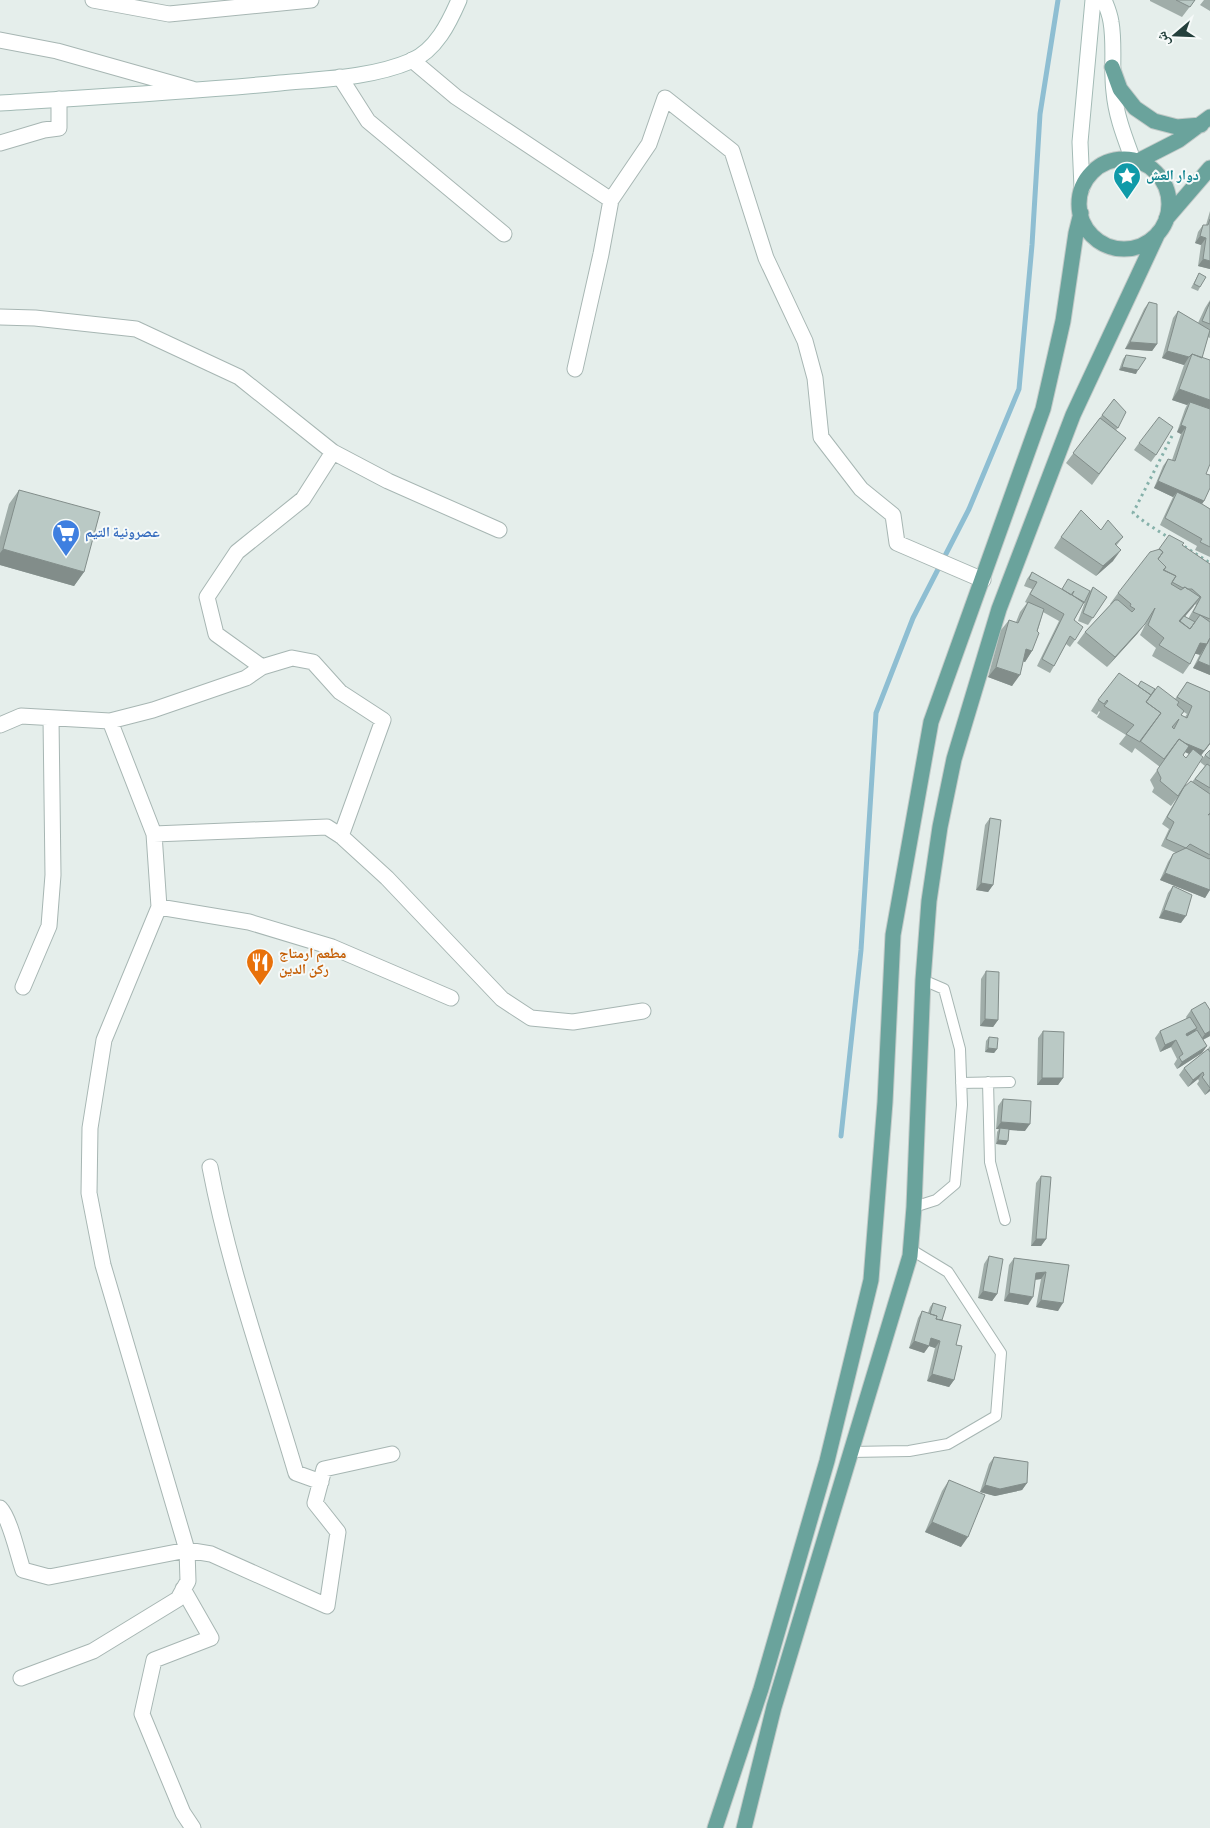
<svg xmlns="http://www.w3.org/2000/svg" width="1210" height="1828" font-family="'Source Sans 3','Noto Naskh Arabic',sans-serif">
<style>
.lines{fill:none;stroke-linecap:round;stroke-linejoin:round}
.stream{stroke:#8ebed2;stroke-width:5}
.lane-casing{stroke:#a7b6b3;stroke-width:12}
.street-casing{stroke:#a7b6b3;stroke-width:17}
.secondary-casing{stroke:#a3bab5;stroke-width:17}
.primary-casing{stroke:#c2cac8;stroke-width:17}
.path{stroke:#86b1aa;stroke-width:3;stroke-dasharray:2.5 4;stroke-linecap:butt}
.lane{stroke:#fff;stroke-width:10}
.street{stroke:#fff;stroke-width:15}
.secondary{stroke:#fff;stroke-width:15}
.primary{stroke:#6aa39c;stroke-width:15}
.wall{fill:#a0ada9;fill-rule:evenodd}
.shaded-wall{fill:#828d8a}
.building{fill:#bac9c5;stroke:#828d8a;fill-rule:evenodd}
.labels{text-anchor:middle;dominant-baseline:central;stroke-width:4;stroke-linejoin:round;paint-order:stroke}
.culture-label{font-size:14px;font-weight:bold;fill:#0d838f;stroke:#f6faf9;text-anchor:start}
.shop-label{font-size:14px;font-weight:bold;fill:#366cbe;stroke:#f6faf9;text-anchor:start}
.food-label{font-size:14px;font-weight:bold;fill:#c56008;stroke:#f6faf9;text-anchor:start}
</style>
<rect width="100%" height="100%" fill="#e5eeeb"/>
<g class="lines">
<path class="stream" d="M841,1136l20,-186 15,-237 37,-95 56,-109 50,-120 13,-144 8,-131 18,-114"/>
<g class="lane-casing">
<path id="lane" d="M988,1082l2,80 15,58
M961,1083l49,-1
M914,1207l22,-7 19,-16 7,-79 -2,-56 -16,-60 -21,-9
M851,1452l58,-1 39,-7 48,-28 5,-63 -53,-81 -38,-23"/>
</g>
<g class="street-casing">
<path id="street" d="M93,0l76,14 142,-14
M0,40l57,11 135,38
M412,60l44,37 155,103
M340,77l28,44 136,113
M0,143l44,-13 15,-2v-29
M0,317l35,1 101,11 103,48 94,75 55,29 111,49
M575,369l26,-115 10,-54 38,-56 16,-46 67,53 34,107 39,83 10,37 6,59 40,52 32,26 4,28 86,37
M262,667l-46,-33 -9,-37 30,-45 66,-53 30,-47
M110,721l43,-11 93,-32 16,-11 30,-9 21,4 27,30 43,28 -42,116
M0,725l21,-9 89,5 44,113 5,73 -55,133 -14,88 -1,65 14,72 84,285 1,31 -10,18 -85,52 -72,27
M154,834l173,-7 14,9 46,42 115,121 29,19 42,4 70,-11
M159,907l90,15 83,25 119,51
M23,987l26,-61 4,-51 -2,-157
M210,1167c20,105 56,204 86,306l25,9
M0,1508c10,10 18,48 23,62l26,7 138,-27 24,4 116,52 11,-74 -23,-29 9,-34 68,-15
M183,1589l28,49 -57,22 -12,54 41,99 10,15"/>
</g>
<g class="secondary-casing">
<path id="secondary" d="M1104,0c3,7 6,15 7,22 4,23 0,47 3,70 2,24 11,46 19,68
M0,103c94,-6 187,-11 280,-20 43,-4 91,-5 131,-22 25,-11 38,-38 48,-61
M1082,188l-2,-46 13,-142"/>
</g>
<g class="primary-casing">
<path id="primary" d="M1112,67l8,22 15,19 19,13 23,6 24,-2
M1079 204a45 45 0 1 1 90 0a45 45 0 1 1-90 0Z
M1138,161l41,-21 31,-23
M1166,219l44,-51
M715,1828l46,-139 66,-228 44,-181 14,-178 8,-167 38,-213 112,-313 20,-88 13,-88 5,-20
M744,1828l30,-121 136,-451 4,-49 9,-227 6,-79 11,-74 14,-68 45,-150 74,-194 85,-182"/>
</g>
<path class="path" d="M1171,539l-25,-16 -13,-10 39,-77
M1179,543l31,20"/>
<use href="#lane" class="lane"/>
<use href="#street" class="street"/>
<use href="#secondary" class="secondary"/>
<use href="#primary" class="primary"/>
</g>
<path class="wall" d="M1150,0h45l-13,17 -32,-16z
M1204,0h6v11l-10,-6z
M1210,211v58l-12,-3 3,-21 -6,-2 3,-11 5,-7h3z
M1199,273l1,14 -2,4 -7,-3z
M1210,300v38l-2,-1 -6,21 4,116 -2,27 -2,3 8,5v48l-15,-7 2,-4 -37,-21 13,-28 -19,-9 9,-22 5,-7 4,1 9,-26 -4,-2 8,-23 2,-4 -15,-5 12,-35 -22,-7 11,-40 5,-7 20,12 7,-15z
M1149,302l8,42 -5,7 -27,-2 19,-40z
M1126,355l10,19 -17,-4 4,-11z
M1114,399l4,29 -2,2 10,8 -34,47 -26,-22z
M1139,443l17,12 -5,7 -17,-12z
M19,490l65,82 -10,14 -74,-21v-28l9,-33z
M1101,530l22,7 -7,9 -3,15 -17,15 -42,-28 7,-11z
M1182,545l28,19v111l-17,-7 7,-14h-5l-5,10 -7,10 -31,-18 4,-8 -16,-13 7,-14 -10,13 -30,33 -30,-24 8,-11 26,-28h-1l8,-11zM1195,604l1,1 -8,14 -3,-3z
M1032,572l29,17 29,2 3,-4 14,10 -19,28 -10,-4 8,-22 -12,21 1,20 -5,7 -4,-3 -12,22 -4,7 -13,-7 22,-45 -16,-9 -11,39 -7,11 -2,-1 -11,25 -24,-9 13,-47 8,-10 7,2 4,-10 7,-9 -2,-1 7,-13 -8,-3 3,-7z
M1187,682l23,10v52l-9,11 -17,32 8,-5 13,-16 -5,-4 5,-7 5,-5v139l-5,9 -45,-18 8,-18 5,-8 3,-1 -15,-7 8,-17 -7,-5 15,-26 -6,8 -19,-14 2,-4 -4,-8 19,-26 -9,13 -25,-19 -3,5 -13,-9 7,-9 -29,-18 3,-5 -1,-1 -2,4 -6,-4 7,-11 40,-14 17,3 20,10zM1184,712l3,2 -2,3 -4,-2zM1185,752l4,2 -3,4 -3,-3z
M990,818l3,67 -5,7 -12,-2 9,-65z
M1173,886l8,37 -22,-5 9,-25z
M986,971l12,49 -5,7 -13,-1 1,-47z
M1191,1010h19v26l-7,4 4,6 -5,7 -25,16 -3,-5 3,-5 -6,-12 -11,5 -5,-14 5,-7 27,-12 -1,-2z
M1043,1031l20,47 -5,7h-21l1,-47z
M989,1037l8,12 -3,4 -9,-1 1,-11z
M1210,1046v45l-5,4 -8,-11 2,-3 -1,-2 -10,8 -9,-12 5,-7 23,-18z
M1003,1099l22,32 -16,-1 -3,15 -10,-1 1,-12 2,-3h-3l2,-23z
M1041,1176l5,63 -5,7h-10l5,-63z
M989,1256l8,38 -5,7 -14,-3 6,-34z
M1014,1258l55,7 -11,46 -22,-4 5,-28 -6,1 -7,25 -24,-4 5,-36z
M933,1303l23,42 -2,35 -5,7 -22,-6 8,-33 -6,-2 -5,7 -15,-5 9,-30 4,-7 6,2 2,-6z
M994,1457l33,26 -5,7 -27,6 -15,-4 9,-28z
M949,1480l12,67 -36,-15 17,-41z"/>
<path class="shaded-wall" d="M1200,236l6,2 -5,7 -6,-2z
M1203,259l7,2v8l-12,-3z
M1130,342l27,2 -5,7 -27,-2z
M1167,351l22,6 -5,8 -22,-7z
M1122,367l16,3 -2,4 -17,-4z
M1179,389l31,11v14l-20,-12 -3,3 -15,-5z
M1181,425l5,2 -5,7 -4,-2z
M1158,481l46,20 -5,7 -22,-16 -4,5 -19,-9z
M3,549l81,23 -10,14 -74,-21v-12z
M1121,550l-8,11 -17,15 7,-10z
M1200,597l-7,10 -18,21 4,-7z
M1145,624l-8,10 -30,33 8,-10z
M1200,643l7,1 -7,11 -7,-2z
M1026,649l6,2 -7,11 -7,-2z
M1198,661l12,5v9l-17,-7z
M996,667l24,8 -8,11 -24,-9z
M1178,740l32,3v1l-11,14 -26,-11z
M1165,873l45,17 -5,8 -45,-18z
M981,883l12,2 -5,7 -12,-2z
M1164,910l22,6 -5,7 -22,-5z
M985,1019l13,1 -5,7 -13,-1z
M1197,1028l-5,7 -11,6 5,-7z
M1210,1031v5l-10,5 5,-7z
M1176,1040l-5,7 -11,5 5,-7z
M1207,1046l-5,7 -25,16 5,-7z
M988,1048l9,1 -3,4 -9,-1z
M1203,1072l-5,7 -10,8 5,-7z
M1042,1078h21l-5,7h-21z
M1210,1088v3l-5,4z
M1001,1122l29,2 -5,7 -29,-2z
M998,1140l10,1 -2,4 -10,-1z
M1036,1239h10l-5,7h-10z
M1046,1272l-5,7 -10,1 5,-7z
M983,1291l14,3 -5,7 -14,-3z
M1009,1293l24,4 -5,8 -24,-4z
M1041,1300l22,3 -5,8 -22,-4z
M931,1338l9,3 -5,7 -6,-2 -5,7 -15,-5 5,-7z
M932,1374l22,6 -5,7 -22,-6z
M1027,1483l-5,7 -27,6 -15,-4 5,-7z
M932,1522l36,15 -7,10 -36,-15z"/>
<path class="building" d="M1176,0h19l-5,7z
M1210,219v42l-7,-2 3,-21 -6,-2 3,-11h5z
M1199,273l7,4 -6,10 -6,-3z
M1149,302l8,2v40l-27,-2z
M1210,302v22l-8,-3z
M1178,311l32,19 -8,28 -10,-4 -3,3 -22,-6z
M1192,354l18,6v40l-31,-11z
M1126,355l20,3 -8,12 -16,-3z
M1114,399l12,13 -8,16 -16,-13z
M1190,402l20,7v55l-4,10 4,1v13l-6,13 -46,-20 10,-22 7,2 11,-34 -5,-2z
M1159,417l14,10 -17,28 -17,-12z
M1100,418l26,20 -27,36 -26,-21z
M19,490l81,22 -16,60 -81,-23z
M1177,492l25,12 8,5v38l-10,-5 2,-3 -37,-21z
M1081,510l20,20 7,-10 15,17 -8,7 6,6 -18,16 -42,-29z
M1169,535l15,8 -2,2 28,19v55l-17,-7 8,-15 -9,-8h-5l-2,-2 -2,1 -11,-6 4,-6 -12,-6 2,-3 -8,-8 5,-7 -4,-3z
M1160,549l3,3 -5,7 8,8 -3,3 13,6 -5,8 10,6 4,-3 15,10 -21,24 11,8 10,-14 10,7v16l-3,6 -7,-1 -10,21 -31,-19 5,-7 -16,-13 7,-17 -10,16 -30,33 -30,-25 30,-32h3l14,12 3,-3 -5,-3 1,-2 -13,-11 32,-41z
M1032,572l52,30 -10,18 9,7 -8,13 -5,-4 -16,30 -12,-7 22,-45 -34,-20 7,-12 -8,-3z
M1068,579l22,12 -6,12 -12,-8 2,-4 -3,4 -9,-6z
M1093,587l14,10 -14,21 -10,-5z
M1028,602l16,7 -7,22 2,2 -7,18 -6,-2 -6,26 -24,-8 13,-47 9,3z
M1184,616l11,6 -5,7 -10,-8z
M1210,638v28l-12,-5z
M1119,673l32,22 -5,7 15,11 -21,29 -14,-8 8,-9 -30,-19 4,-5 -1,-1 -3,4 -6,-4z
M1141,681l14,8 -4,6 -13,-9z
M1187,682l23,10v51l-6,8 -19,-8 -6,-4 -15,20 -24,-18 21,-28 -15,-11 12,-16 21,16 -2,3 7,6 -3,4 6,3 5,-12 -15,-9zM1179,719l-5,10 -2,-2z
M1179,739l10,7 -6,9 3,3 7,-9 10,8 -25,39 -18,-15 1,-3 -4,-8z
M1210,750v9l-5,-4z
M1207,764l3,2v22l-15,-9z
M1191,781l19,13v19l-2,2 2,-1v41l-20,-11 -4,4 23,11 1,-1v32l-45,-17 8,-19 13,-6 -20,-9 8,-17 -7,-5 17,-30z
M990,818l11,2 -8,65 -12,-2z
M1173,886l19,9 -6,21 -22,-6z
M986,971l13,1 -1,48 -13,-1z
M1205,1002l5,8v21l-5,3 -14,-24z
M1190,1017l7,11 -11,6 1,2 10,-6 10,16 -25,16 -3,-5 4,-3 -7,-14 -11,5 -5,-14z
M1043,1031l21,1 -1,46h-21z
M989,1037l9,1 -1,11 -9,-1z
M1208,1049l2,3v36l-8,-11 2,-2 -1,-3 -10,8 -9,-12z
M1003,1099l28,2 -1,23 -29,-2z
M1000,1128l9,1 -1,12 -10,-1z
M1041,1176l10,1 -5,62h-10z
M989,1256l14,3 -6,35 -14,-3z
M1014,1258l55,7 -6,38 -22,-3 5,-28 -10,1 -3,24 -24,-4z
M933,1303l13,4 -4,13 -6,-1 1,-3 -7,-2z
M922,1311l15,5 -1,3 25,6 -5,20 6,1 -8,34 -22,-6 8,-33 -9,-3 -2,8 -15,-5z
M994,1457l34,5 -1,21 -27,6 -15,-4z
M949,1480l36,15 -17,42 -36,-15z"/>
<defs>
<g id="sight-pin" transform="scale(1.4375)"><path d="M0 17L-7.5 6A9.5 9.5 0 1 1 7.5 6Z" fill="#0f9aa8" stroke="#f6faf9"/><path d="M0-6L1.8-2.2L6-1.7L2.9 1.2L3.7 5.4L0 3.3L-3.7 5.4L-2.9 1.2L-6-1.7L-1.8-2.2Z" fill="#fff"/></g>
<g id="supermarket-pin" transform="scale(1.4375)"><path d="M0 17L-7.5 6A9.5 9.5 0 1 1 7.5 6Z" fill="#3f7fe0" stroke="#f6faf9"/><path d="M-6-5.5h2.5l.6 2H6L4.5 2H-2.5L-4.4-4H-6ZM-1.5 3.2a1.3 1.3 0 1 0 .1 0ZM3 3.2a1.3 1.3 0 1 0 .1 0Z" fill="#fff"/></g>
<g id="restaurant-pin" transform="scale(1.4375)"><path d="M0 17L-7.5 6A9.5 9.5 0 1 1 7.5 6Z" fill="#e8710a" stroke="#f6faf9"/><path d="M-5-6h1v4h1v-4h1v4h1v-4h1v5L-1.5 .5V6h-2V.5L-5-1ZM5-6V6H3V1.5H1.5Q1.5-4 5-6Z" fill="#fff"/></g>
</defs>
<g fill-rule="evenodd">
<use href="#sight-pin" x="1127" y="176"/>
<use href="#supermarket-pin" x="66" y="533"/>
<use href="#restaurant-pin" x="260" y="962"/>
</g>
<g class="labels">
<g class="culture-label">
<text x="1146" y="176">دوار العش</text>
</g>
<g class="shop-label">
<text x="85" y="533">عصرونية التيم</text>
</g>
<g class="food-label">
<text x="279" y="954">مطعم ارمتاج<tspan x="279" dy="16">ركن الدين</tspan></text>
</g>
</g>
<g transform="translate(1175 35) rotate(251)" stroke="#f6faf9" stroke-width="4" paint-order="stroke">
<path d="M0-4L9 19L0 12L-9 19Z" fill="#24403c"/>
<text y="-8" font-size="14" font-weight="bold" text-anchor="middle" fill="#24403c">ش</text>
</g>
</svg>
